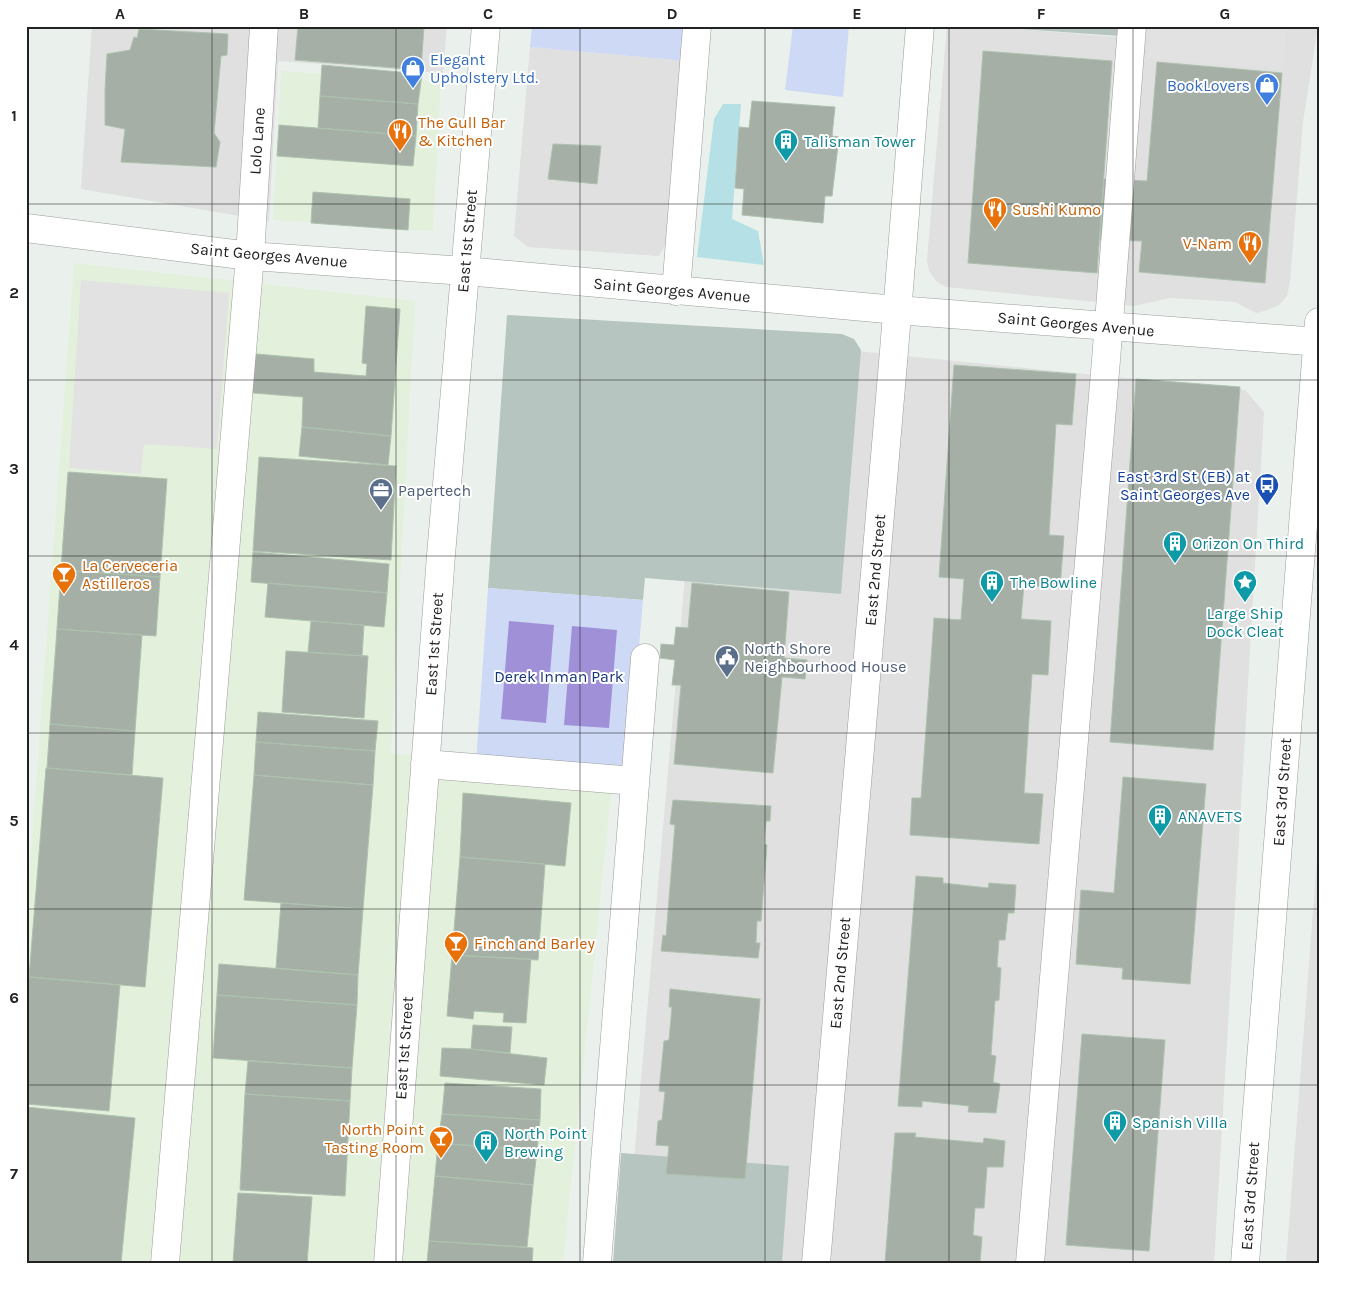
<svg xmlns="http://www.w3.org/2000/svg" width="1345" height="1289" font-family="Karla,sans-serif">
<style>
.residential{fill:#dfe0df}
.commercial{fill:#e3f0db}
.construction{fill:#b6c5bf}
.grass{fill:#b5e0e5}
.park{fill:#cdd9f5}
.pitch{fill:#a090d8}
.parking{fill:#e2e2e2}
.building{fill:#a5afa6;stroke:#adc2ae}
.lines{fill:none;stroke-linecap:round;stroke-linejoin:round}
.minor-casing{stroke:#9c9c9c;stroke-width:29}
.minor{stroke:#fff;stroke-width:28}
.grid{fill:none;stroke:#222;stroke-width:1;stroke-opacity:0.55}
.labels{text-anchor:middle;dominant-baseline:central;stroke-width:4;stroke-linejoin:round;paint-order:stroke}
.shop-label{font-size:16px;fill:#366cbe;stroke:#fff;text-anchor:start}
.food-label{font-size:16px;fill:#c56008;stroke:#fff;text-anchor:start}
.street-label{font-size:16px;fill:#222;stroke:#fff}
.culture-label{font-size:16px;fill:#0d838f;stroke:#fff;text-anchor:start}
.transit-label{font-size:16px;fill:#164399;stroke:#fff;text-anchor:end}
.service-label{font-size:16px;fill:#4e5e75;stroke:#fff;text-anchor:start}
.park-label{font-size:16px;fill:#173679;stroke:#fff}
.neatline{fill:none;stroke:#222;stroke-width:2}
.grid-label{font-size:16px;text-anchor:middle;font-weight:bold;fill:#222}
</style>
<rect width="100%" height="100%" fill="#eaf1ec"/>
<path class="residential" d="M92,26h355l-4,47 -165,-12 -9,160 -188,-32z
M947,26h31l167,13 1,-13h172l-15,96 -13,160 -3,14 -8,9 -11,5 -12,3 -21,-11 -65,-4 -36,8 -188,-19 -9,-5 -8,-11 -2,-11z
M530,47l157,14 -15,173 -13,22 -131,-9 -14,-11z
M706,336l539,54 19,22 -50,851h-589z
M1319,833v430h-33z"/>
<path class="commercial" d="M281,71l160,11 -8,149 -160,-11z
M74,263l341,38 -24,453 223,11 -51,498h-537v-341z"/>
<path class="construction" d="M978,26h143l-1,10z
M507,315l335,19 12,5 7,11 -20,244 -196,-16 -2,22 -155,-12z
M621,1153l168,13 -7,97h-169z"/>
<path class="grass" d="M723,104h18l-9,115 26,12 6,34 -67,-8 17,-138z"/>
<path class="park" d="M532,26h157l-2,35 -157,-14z
M793,26h56l-6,71 -58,-7z
M488,588l155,12 -15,175 -152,-12z"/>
<path class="pitch" d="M509,621l45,4 -8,98 -45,-4z
M572,626l45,4 -8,98 -45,-3z"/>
<path class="parking" d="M1150,26h137l-4,44 -136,-12z
M81,280l148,13 -12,156 -73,-5 -3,30 -72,-6z"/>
<path class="building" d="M298,26h126l-3,44 -126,-10z
M139,29l89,5 -1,21 -6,1 -7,77 6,9 -4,25 -95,-5 4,-33 -20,-4v-35l2,-36 23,-4 4,-13 3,1z
M983,51l129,10 -15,212 -129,-10z
M1157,62l125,11 -17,210 -126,-11 3,-31 -42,-1 4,-61 43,2z
M322,65l100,9 -4,30 -98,-8z
M320,96l98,8 -2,32 -98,-8z
M752,101l83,6 -3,29 7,1 -7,59h-7l-2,27 -81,-8 2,-26 -9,-1 4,-61 10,1z
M279,125l137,11 -3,30 -136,-10z
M553,144l48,2 -4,38 -49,-5z
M313,192l97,7 -2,31 -97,-7z
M366,306l34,3 -9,127 -89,-9 1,-30 -62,-5 4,-39 69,6v13l52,4 1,-12 -5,-1z
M954,365l122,9 -4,51 -16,-1 -7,111 15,1 -4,52 -36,-3 -3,34 30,2 -3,54 -16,-1 -8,119 19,1 -4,50 -129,-9 2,-37h9l13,-180 27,2 3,-41 -25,-2z
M1136,379l104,8 -27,363 -103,-8z
M302,427l89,9 -3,29 -89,-9z
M259,457l137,9 -5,94 -138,-9z
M68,472l99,7 -7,98 -99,-7z
M253,552l136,12 -2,29 -136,-11z
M61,570l99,7 -4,59 -99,-7z
M268,583l119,10 -3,34 -119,-10z
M692,583l97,9 -5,66 23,2 -2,19 -23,-2 -9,96 -99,-9 7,-79h-9l3,-25 -15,-2 1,-14 13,1 2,-18 12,1z
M311,621l53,4 -2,31 -54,-4z
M57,629l85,6 -7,96 -85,-7z
M286,651l82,5 -4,62 -82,-6z
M258,712l120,9 -3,30 -119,-9z
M50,724l85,7 -3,44 -85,-7z
M256,742l119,9 -2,34 -119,-10z
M46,768l117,10 -18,209 -116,-10z
M254,775l119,10 -10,124 -119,-9z
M1123,777l83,7 -16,200 -68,-5 1,-11 -47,-4 5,-74 33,3z
M463,793l108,10 -6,63 -105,-9z
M673,800l98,6 -1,15h-4l-2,23 3,1 -6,76h-4l-1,22h4l-2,15 -97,-7 2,-16 3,1 9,-111 -5,-1z
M460,857l85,7 -7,96 -86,-5z
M916,876l27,2v5l45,5 1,-5 27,2 -2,28h-6l-3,27h-6l-2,27 4,1 -2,32 -4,1 -4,54 5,1 -3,26 7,2 -4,29 -28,-1 1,-6 -47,-5v6l-24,-1z
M281,903l82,6 -5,66 -82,-7z
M452,955l79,4 -5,64 -23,-1 1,-9 -30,-2 -1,8 -26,-3z
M219,964l139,11 -1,30 -140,-10z
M29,977l91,8 -11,126 -83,-7v-96z
M670,989l90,10 -15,180 -79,-5 3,-28 -13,-1 2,-24 4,-1 3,-28 -6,-1 5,-50 5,-1 3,-33h-3z
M217,995l140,10 -5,63 -139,-10z
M473,1025l39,2 -2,26 -39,-4z
M1082,1034l83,6 -16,211 -83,-6z
M442,1048l29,1 76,9 -3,27 -104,-9z
M248,1061l104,7 -2,33 -105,-7z
M445,1083l96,6 -1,31 -98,-6z
M245,1094l105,7 -5,95 -105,-6z
M26,1107l109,11 -14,145h-95z
M442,1114l98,6 -3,31 -99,-8z
M895,1133h21l-1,4 68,6 1,-5 21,3 -2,26h-16l-3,41h-9l-2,27 9,2 -2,26h-95z
M438,1143l99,8 -4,34 -98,-9z
M435,1176l98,9 -6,62 -98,-6z
M238,1193l74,4 -5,66h-74z
M429,1241l104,7 -1,15h-105z"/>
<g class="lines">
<g class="minor-casing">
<path id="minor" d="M26,228l224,28 215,15 432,39 422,32
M676,291l21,-265
M425,764l210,17
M165,1263l85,-1007 14,-230
M388,1263l53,-708 45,-529
M597,1263l48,-605
M816,1263l78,-912 26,-325
M1030,1263l76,-903 26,-334
M1245,1263l74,-941"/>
</g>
<use href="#minor" class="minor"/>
</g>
<path class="grid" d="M212,26v1237M396,26v1237M580,26v1237M765,26v1237M949,26v1237M1133,26v1237M26,204h1293M26,380h1293M26,556h1293M26,733h1293M26,909h1293M26,1085h1293"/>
<defs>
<g id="shop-pin" transform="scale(1.25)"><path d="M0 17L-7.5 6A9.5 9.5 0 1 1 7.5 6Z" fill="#3f7fe0" stroke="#fff"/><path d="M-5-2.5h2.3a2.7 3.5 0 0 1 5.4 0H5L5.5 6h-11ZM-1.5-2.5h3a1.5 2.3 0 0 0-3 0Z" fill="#fff"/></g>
<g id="restaurant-pin" transform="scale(1.25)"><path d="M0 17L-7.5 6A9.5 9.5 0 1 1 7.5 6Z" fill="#e8710a" stroke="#fff"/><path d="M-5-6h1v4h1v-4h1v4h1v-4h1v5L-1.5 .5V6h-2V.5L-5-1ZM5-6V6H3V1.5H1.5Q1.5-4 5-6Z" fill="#fff"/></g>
<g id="building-pin" transform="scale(1.25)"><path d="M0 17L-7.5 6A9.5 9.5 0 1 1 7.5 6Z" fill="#0f9aa8" stroke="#fff"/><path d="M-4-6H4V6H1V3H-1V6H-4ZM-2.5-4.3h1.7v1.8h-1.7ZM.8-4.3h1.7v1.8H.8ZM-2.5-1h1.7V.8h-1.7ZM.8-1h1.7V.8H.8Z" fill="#fff"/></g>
<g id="bus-pin" transform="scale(1.25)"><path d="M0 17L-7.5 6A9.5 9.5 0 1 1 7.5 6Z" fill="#1a4fb4" stroke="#fff"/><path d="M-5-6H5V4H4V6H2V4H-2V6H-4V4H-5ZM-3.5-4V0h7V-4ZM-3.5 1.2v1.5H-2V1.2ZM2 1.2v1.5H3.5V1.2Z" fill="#fff"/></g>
<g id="office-pin" transform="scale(1.25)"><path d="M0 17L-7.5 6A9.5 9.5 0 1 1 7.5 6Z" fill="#5c6f8a" stroke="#fff"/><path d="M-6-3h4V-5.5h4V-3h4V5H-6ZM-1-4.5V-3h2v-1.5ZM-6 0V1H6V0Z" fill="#fff"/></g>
<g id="bar-pin" transform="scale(1.25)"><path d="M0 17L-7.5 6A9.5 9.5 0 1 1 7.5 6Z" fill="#e8710a" stroke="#fff"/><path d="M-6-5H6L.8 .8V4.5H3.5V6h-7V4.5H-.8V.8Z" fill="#fff"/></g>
<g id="sight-pin" transform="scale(1.25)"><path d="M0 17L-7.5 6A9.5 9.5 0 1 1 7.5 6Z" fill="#0f9aa8" stroke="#fff"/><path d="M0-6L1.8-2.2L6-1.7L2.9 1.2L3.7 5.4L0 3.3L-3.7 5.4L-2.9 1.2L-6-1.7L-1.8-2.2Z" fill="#fff"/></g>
<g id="civic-pin" transform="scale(1.25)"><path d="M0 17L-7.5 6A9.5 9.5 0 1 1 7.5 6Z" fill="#5c6f8a" stroke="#fff"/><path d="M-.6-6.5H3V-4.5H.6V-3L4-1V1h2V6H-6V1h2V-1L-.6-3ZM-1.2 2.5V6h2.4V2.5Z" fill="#fff"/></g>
</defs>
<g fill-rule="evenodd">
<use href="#shop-pin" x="413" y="68"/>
<use href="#shop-pin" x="1267" y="85"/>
<use href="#restaurant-pin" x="400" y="131"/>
<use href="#building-pin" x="786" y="141"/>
<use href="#restaurant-pin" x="995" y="209"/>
<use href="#restaurant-pin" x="1250" y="243"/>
<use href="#bus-pin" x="1267" y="485"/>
<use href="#office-pin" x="381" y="490"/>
<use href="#building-pin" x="1175" y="543"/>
<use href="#bar-pin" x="64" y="574"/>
<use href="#building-pin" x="992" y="582"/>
<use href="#sight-pin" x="1245" y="582"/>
<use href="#civic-pin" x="727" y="657"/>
<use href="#building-pin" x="1160" y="816"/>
<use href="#bar-pin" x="456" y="943"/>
<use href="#building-pin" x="1115" y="1122"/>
<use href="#bar-pin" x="441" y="1138"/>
<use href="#building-pin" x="486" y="1142"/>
</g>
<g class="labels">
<g class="shop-label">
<text x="430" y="59">Elegant<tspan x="430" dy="18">Upholstery Ltd.</tspan></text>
<text x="1250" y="85" text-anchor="end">BookLovers</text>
</g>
<g class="food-label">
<text x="418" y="122">The Gull Bar<tspan x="418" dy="18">&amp; Kitchen</tspan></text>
<text x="1012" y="209">Sushi Kumo</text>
<text x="1232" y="243" text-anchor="end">V-Nam</text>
<text x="82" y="565">La Cerveceria<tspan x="82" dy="18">Astilleros</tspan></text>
<text x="474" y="943">Finch and Barley</text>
<text x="424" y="1129" text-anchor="end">North Point<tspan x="424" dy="18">Tasting Room</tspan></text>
</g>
<g class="street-label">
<text transform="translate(257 141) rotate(-86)">Lolo Lane</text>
<text transform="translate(467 241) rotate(-85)">East 1st Street</text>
<text transform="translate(269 255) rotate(5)">Saint Georges Avenue</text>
<text transform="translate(672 290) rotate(5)">Saint Georges Avenue</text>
<text transform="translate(1076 324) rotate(5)">Saint Georges Avenue</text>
<text transform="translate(875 570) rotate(-85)">East 2nd Street</text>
<text transform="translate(434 644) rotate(-86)">East 1st Street</text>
<text transform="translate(1282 792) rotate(-86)">East 3rd Street</text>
<text transform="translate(840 973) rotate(-85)">East 2nd Street</text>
<text transform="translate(404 1048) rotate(-86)">East 1st Street</text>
<text transform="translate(1250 1196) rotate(-86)">East 3rd Street</text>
</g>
<g class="culture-label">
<text x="804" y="141">Talisman Tower</text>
<text x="1192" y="543">Orizon On Third</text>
<text x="1010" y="582">The Bowline</text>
<text x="1245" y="613" text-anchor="middle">Large Ship<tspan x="1245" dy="18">Dock Cleat</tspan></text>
<text x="1178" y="816">ANAVETS</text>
<text x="1132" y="1122">Spanish Villa</text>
<text x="504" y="1133">North Point<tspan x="504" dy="18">Brewing</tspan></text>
</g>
<g class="transit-label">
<text x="1250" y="476">East 3rd St (EB) at<tspan x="1250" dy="18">Saint Georges Ave</tspan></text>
</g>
<g class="service-label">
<text x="398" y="490">Papertech</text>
<text x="744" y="648">North Shore<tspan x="744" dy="18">Neighbourhood House</tspan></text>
</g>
<g class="park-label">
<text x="559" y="676">Derek Inman Park</text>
</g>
</g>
<rect width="1345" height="1289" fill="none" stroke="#ffffff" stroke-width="55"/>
<rect x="28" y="28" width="1290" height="1234" class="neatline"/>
<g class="grid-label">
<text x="120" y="19">A</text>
<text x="304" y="19">B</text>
<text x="488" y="19">C</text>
<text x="672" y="19">D</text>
<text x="857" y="19">E</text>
<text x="1041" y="19">F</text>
<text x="1225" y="19">G</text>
<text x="14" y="121">1</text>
<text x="14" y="298">2</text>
<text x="14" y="474">3</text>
<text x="14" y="650">4</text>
<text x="14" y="826">5</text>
<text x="14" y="1003">6</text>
<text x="14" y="1179">7</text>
</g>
</svg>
